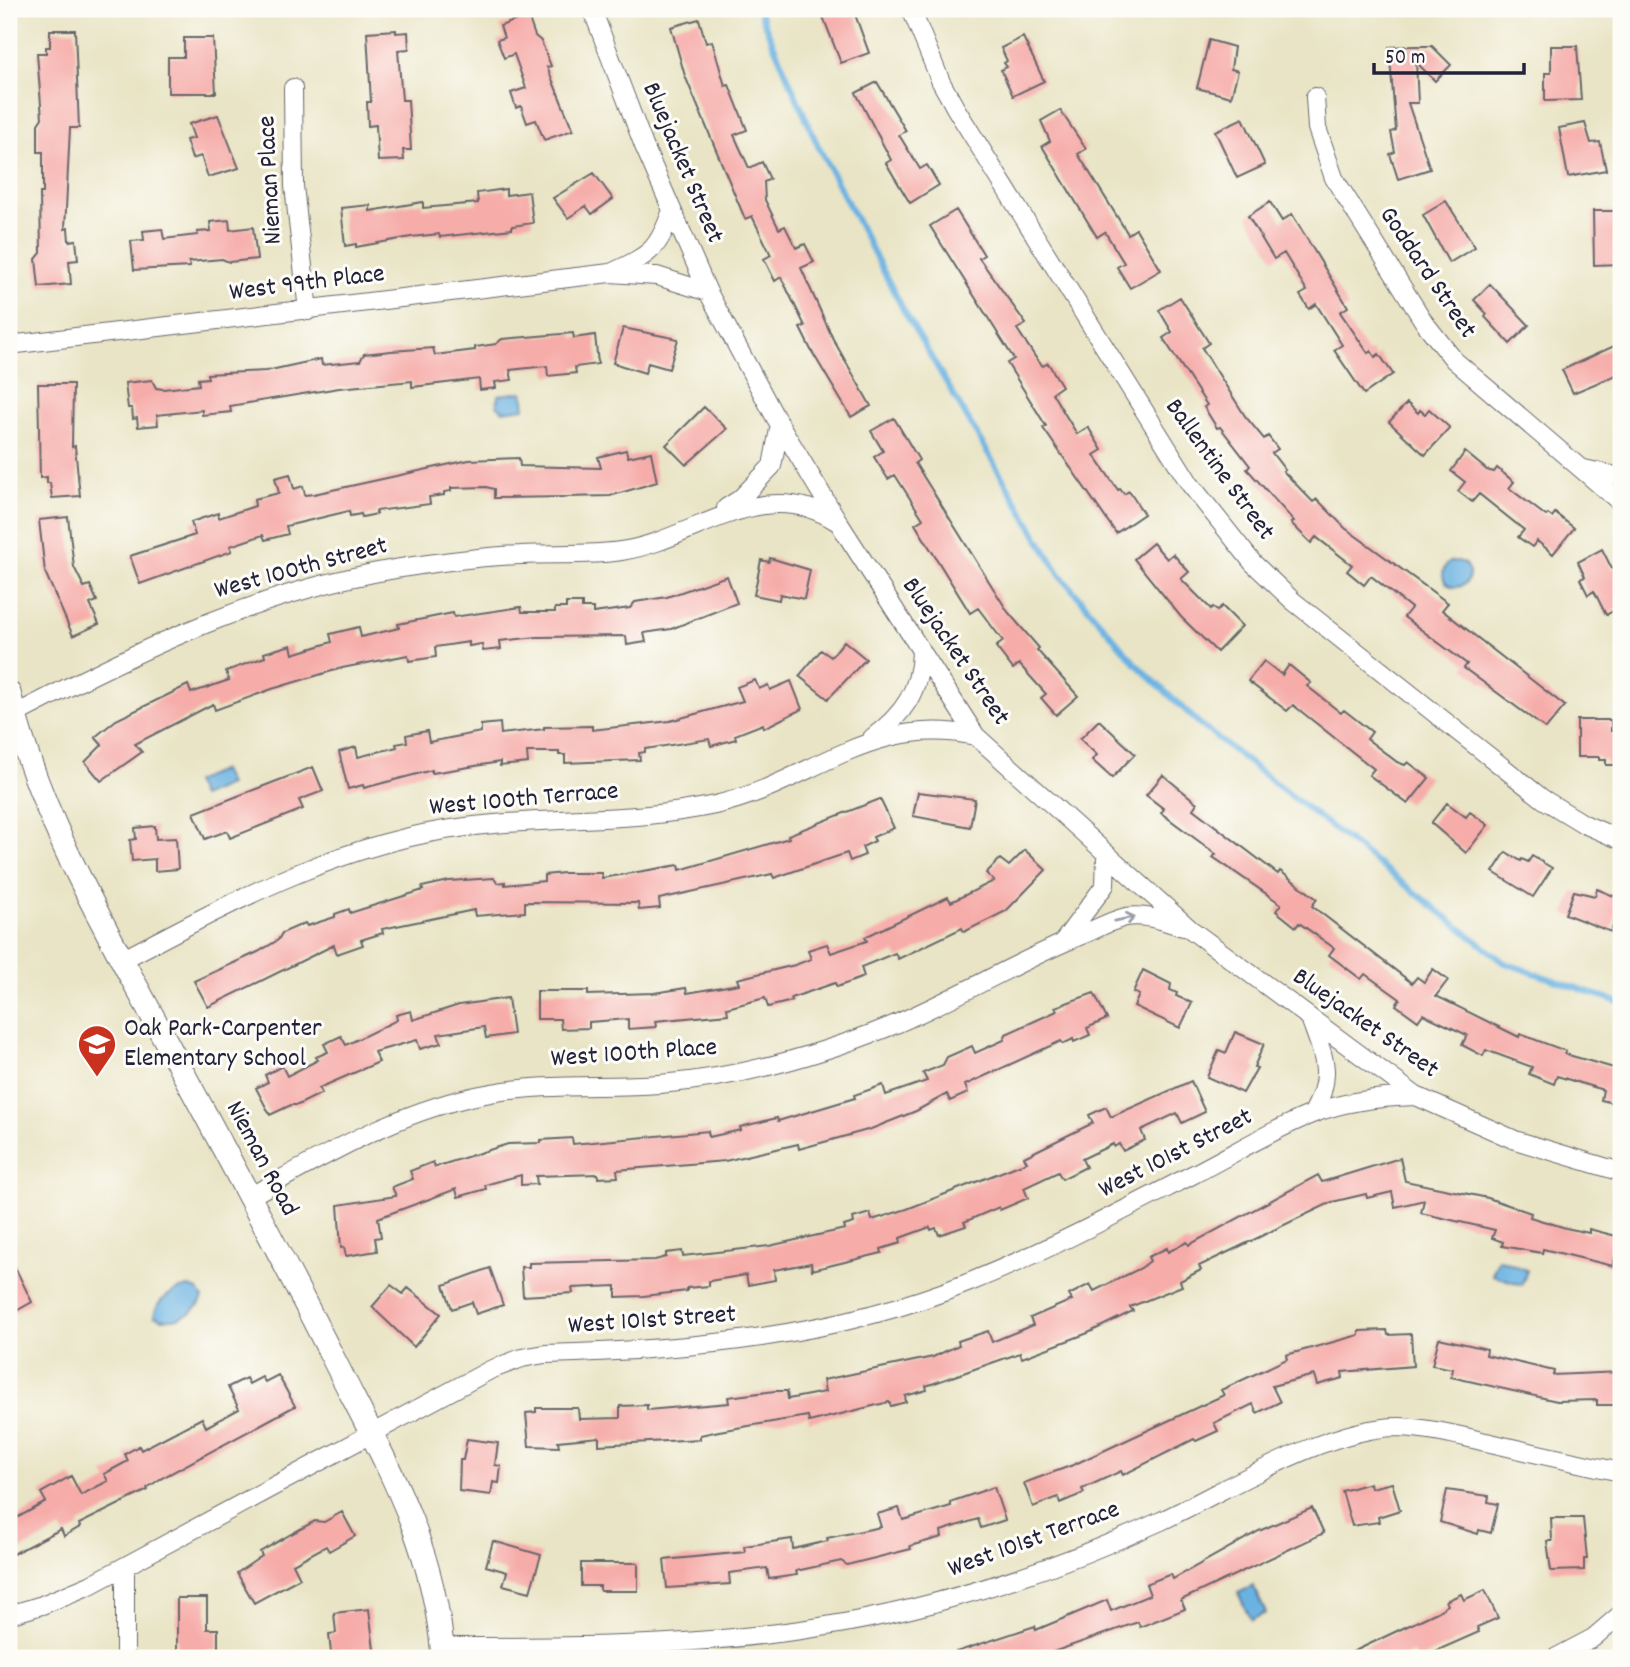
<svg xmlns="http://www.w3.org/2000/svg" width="1630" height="1667" font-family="Dekko,sans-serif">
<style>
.water{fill:#6bb2e2;stroke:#466a8e;stroke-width:2}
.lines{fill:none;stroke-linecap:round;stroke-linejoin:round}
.stream{stroke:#6bb2e2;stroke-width:6}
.building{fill:#f6adaa}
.minor-casing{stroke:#68666b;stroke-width:20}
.tertiary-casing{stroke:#68666b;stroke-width:25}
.minor{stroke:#fff;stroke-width:18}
.tertiary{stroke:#fff;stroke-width:23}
.oneway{stroke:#9c9ca7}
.labels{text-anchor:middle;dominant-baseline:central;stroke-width:6;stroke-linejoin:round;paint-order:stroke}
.street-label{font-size:26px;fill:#22223b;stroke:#fdfcf7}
.poi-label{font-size:26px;fill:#22223b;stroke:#fdfcf7;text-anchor:start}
</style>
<rect width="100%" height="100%" fill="#fdfcf7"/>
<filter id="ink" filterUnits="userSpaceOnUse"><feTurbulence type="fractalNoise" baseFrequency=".0143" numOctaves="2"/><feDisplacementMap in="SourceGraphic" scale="14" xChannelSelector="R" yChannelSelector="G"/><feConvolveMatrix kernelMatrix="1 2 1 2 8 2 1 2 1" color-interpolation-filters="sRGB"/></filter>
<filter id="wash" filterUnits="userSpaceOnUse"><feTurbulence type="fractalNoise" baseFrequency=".00686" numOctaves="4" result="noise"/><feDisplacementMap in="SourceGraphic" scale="28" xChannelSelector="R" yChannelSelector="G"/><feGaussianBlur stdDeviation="1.57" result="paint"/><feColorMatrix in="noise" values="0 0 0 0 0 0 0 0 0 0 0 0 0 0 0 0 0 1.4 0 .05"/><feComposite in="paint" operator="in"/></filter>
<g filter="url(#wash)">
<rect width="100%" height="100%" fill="#e9e4c5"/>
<path class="water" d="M523,392l2,16 -22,3 -6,-6 1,-10z
M1443 574a13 13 0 1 1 26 0a13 13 0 1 1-26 0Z
M222,770l7,15 -28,12 -7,-15z
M1498,1259l29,11 -5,15 -30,-10z
M189,1287l9,3 5,8c-8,18 -32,26 -49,18 2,-17 20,-26 35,-29z
M1253,1586l13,27 -15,7 -13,-27z"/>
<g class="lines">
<path class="stream" d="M758,9l60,137 86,165 156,264 75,88 67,63 303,237 116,40"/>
</g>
<g id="blocks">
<path class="building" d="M837,9h16l16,44 -28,10 -19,-49z
M528,16l7,20 6,5 10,25 -4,1 26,63 -29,10 -8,-20 -9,3 -6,-17 -5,2 -5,-15 15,-5 -12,-34 -10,4 -7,-18 7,-2 -4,-12z
M699,19l7,24 6,-2 13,45 4,-1 18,45 -13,5 15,33 13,-6 8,17 -6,3 1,18 14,29 6,-3 11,22 9,-4 9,18 -13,6 32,71 38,67 -20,11 -40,-67 -11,-22 5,-2 -24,-49 -6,4 -11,-22 7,-4 -19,-39 -7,3 -60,-143 -14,-49z
M50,30h25l4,98h-9l-5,101 3,-1 1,13 7,-1 2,20 -9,1 2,23 -32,3 -3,-28 5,-6 -1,-60h3v-41h-5v-28l4,-6 -5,-65h9v-6h4z
M396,30v3l12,-1 1,17 -11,1 4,50h6l3,50h-8l1,10 -26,1 -2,-36 -8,1 -1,-24h4l-4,-70z
M1023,37l21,44 -31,15 -12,-26 6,-3 -3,-4 3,-2 -6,-13z
M184,38h29l3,55h-48v-36h16z
M1209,40l25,7 -3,22 7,2 -7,26 -34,-9z
M1415,46h17l19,19 -16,16 -19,-19 2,41h-10l22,66 -32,10 -8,-25 5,-2 -4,-20 5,-2 -7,-83z
M1551,46h26l4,54 -36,1v-28h6z
M877,82l29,49 -7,4 21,34 7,-4 12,20 -29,18 -24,-40 5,-3 -35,-67z
M1060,110l26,39 -8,5 50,80 8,-5 25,41 -31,18 -13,-21 7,-4 -19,-31 -8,5 -55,-91 8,-5 -9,-20z
M218,115l21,53 -31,9 -7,-21 -9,3 -6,-19 8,-2 -5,-14z
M1243,118l22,47 -28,13 -22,-47z
M1585,123l6,20 9,-1 6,28 -38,7 -9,-49z
M594,173l19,26 -21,15 -6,-8 -18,12 -15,-20z
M506,189v6l23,-3 4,31 -21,3v3l-72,8 -1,-3 -28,3 -55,10v-3l-11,2 -4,-38 29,-3v6l53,-9v6l55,-5 -1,-10z
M1446,201l29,46 -26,16 -26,-48z
M1270,202l12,19 10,-7 56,93 -8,5 28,41 3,-2 4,6 4,-3 14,20 -29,20 -30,-44 8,-5 -26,-41 -7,5 -9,-14 7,-4 -23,-38 -10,6 -26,-43z
M956,210l28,45 -5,3 47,66 -9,5 21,32 5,5 5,-3 14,23 -10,7 25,41 11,-7 14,23 -8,5 24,35 2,-1 4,5 5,-3 15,23 -28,19 -73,-105 3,-2 -39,-63 7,-4 -84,-133z
M1593,211h26l2,53 -27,1z
M229,220l1,10 23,-3 4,32 -28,3 -7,-3 -33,3 1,5 -56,3 -3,-29 13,-1 -1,-9 19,-2 2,10 34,-4 -1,-3 14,-1 -1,-9z
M1490,284l39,41 -19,19 -25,-27 2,-3 -13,-14z
M1180,297l29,46 -7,5 43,68 19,23 4,-3 10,13 -6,4 13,17 -2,1 30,31 4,-3 28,29 103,75 -6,7 123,96 -19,23 -82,-61 3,-4 -63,-47 7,-9 -40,-32 -7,9 -17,-14 5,-6 -36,-28 -5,6 -20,-20 3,-2 -47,-52 3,-3 -30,-39 -3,1 -13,-21 3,-2 -44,-67 9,-6 -13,-22z
M623,328l55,11 -9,30 -21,-6 -3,10 -32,-10z
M573,333l1,5 21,-3 3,29 -23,3 1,6 -28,3 -1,-10 -37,4 2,10 -17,2 1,6 -16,2 -1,-11 -67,8v-6l-73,7 -109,18 1,6 -29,3v-5l-45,5 1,10 -20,2 -1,-9 -4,1 -1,-11h-4l-3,-25 27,-3 4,8 7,1 36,-4 -1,-6 10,-1 -1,-4 59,-3 55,-12 1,6 38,-4 4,-7 27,-3 42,-3 2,7 40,-5v-3l21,-3 6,-5z
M1614,346l7,17v10l-48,20 -11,-23z
M38,384h35l-1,63 3,-1 5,50 -28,2 -2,-15h-3v-6l-7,1z
M1407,403l11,10 2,-3 5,4 4,-5 21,19 -25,27 -36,-33z
M704,407l23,22 -41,36 -20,-20z
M894,418l25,42 -4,3 93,149 31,36 -2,2 41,46 -22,19 -15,-17 5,-4 -27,-30 -6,5 -17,-22 7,-6 -25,-33 -8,5 -55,-89 8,-5 -28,-44 -7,4 -14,-22 9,-6 -12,-20z
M626,450l2,7 23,-5 6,30 -47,14 -44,1 -72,1v-9l-8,-2 -35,1v3l-7,1v3l-15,2 1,7 -54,7 1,3 -15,3 -1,-3 -11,2 -1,-5 -63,15 2,8 -23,6 -2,-5 -33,11 2,5 -92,33 -10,-28 65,-21 -4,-13 27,-9 1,5 36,-12 -1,-7 25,-6 -4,-15 15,-4 4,15 9,-3 2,9 9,-1 155,-34 50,-2 1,8 81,2 -3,-11z
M1465,452l22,18 7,2 3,-4 17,14 -5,6 37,28 2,-2 4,3 3,-4 19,15 -21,26 -16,-13 -5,6 -14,-10 6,-7 -45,-36 -7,8 -14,-11 7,-9 -14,-11z
M68,517l6,50 10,20 6,-2 7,16 -7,3 9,20 -26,12 -28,-64 -6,-52z
M1153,543l14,16 6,-5 16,18 -8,7 30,30 2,-2 4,4 5,-5 20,20 -25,26 -36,-35 -47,-58z
M1602,549l10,20 4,-2 5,11v29l-15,8 -12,-24 -6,4 -8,-16 5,-2 -7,-15z
M770,558l40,12 -6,29 -24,-5 -1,6 -25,-5 7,-35 8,2z
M727,576l10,27 -66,26 -27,4 2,9 -19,3 -1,-9 -89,1 -37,4 1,8 -18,2 -1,-7 -13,2v-4l-34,5 1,10 -27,4 -1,-6 -66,13 -70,21 -57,21 -2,-6 -78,40 7,8 -41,29 -16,-19 17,-17 -7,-8 21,-17 72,-35 3,8 38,-13 -3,-9 39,-14 -1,-4 27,-8 2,9 39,-12 -2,-8 29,-7 2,10 38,-9 -1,-4 55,-11 1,4 67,-10 1,5h33v-4h11v-5h16v5h11v5l37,-5 5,-6 32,-5z
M844,641l22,18 -38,40 -29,-23 22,-26 10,7z
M1264,661l18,14 7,-10 22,18 -4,3 34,27 3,-3 28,22 -5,7 30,23 8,3 3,-3 21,16 -21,26 -39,-29 5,-6 -81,-64 -6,6 -39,-30z
M755,680l4,9 9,-4 2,5 21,-9 11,28 -38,19 -1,-4 -28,11 1,4 -25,7 -2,-7 -64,10v3l-6,1 1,7 -75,3v-8h-6v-3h-32l1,11 -28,3v-4l-68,11v-3l-68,18 -1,-3 -15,4 -9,-37 17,-5 2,10 39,-10 -1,-3 11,-2 -1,-7 21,-4 2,11 52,-10v-7l19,-2 1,11 43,-5v-2l48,-1v4l78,-9 73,-20 -6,-14z
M1099,720l36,34 -23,24 -20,-18 5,-5 -17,-16z
M1577,720h34v11h10v34h-15v-5h-7v-3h-22z
M313,767l10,24 -24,9 4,9 -73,29 -3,-7 -22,8 -11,-26z
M1163,775l34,28 -4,6 85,65 2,-3 37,28 -5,7 100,77 5,-6 7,5 9,-13 15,11 -12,16 83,41 1,-3 46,17 -1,3 56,16v35l-20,-5 2,-10 -46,-14 -3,8 -25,-10 3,-7 -46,-17 -3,6 -21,-11 5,-10 -44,-21 -5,7 -22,-16 4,-6 -35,-25 -4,5 -32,-24 5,-7 -35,-25 -3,4 -20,-16 5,-7 -68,-47 3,-3 -55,-41 3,-4 -18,-14z
M918,792l57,7 -5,28 -57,-11z
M880,799l14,29 -21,9 2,4 -13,6 3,8 -15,6 -3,-8 -73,25 -2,-4 -113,25 1,9 -21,2 -1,-7 -113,-1v10l-50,4 -1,-6 -92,19 1,4 -22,7 2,5 -26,9 -3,-9 -126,62 -14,-26 64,-29 20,-12 4,-7 23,-10 2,3 28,-9v-3l14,-5 1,4 73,-23 -1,-3 27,-6 45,-3 3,5 8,-1v3l39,-4v-6l20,-2h38v5l77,-13 1,5 109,-32 -1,-3z
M1447,803l19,14 4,-5 18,13 -22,28 -35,-30z
M155,826l1,13 20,-1 2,31 -23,2v-12l-23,2 -2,-21 6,-1 -1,-11z
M1025,850l21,20 -40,41 -42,21 -2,-4 -64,31 -3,-6 -34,14 3,10 -27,10 -2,-4 -44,15 1,3 -24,6 -3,-9 -38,10 1,6 -73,7 1,6 -28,2v-10l-39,3v6l-28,1 -1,-10h-23v-28h51v4l66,-2 32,-5 1,5 52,-9 -2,-5 58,-14 16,-6 -3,-9 19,-6 4,9 36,-12 -2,-4 83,-40 3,5 43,-21 -8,-8 14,-14 9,7z
M1506,852l15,9 1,-2 6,3 4,-6 20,12 -19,29 -40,-25z
M1597,889l24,10 -10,33 -46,-18 9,-23 21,5z
M1143,970l28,14 -1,6 7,3 -1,3 16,7 -12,25 -46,-22 5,-11 -6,-3z
M1094,993l13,26 -20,9 3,7 -16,7 -1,-3 -10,5 -2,-3 -96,44 3,8 -18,8 -3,-7 -31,17 -45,18 -72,20 -1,-5 -73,17 -108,9 1,7 -20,1v-4l-62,2 1,8 -16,1v-10l-36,10 1,4 -28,8 -2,-8 -78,29 3,19 -6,1 2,13 -31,5 -2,-9 -3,1 -3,-43 58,-9 -4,-9 21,-8 -3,-8 23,-9 2,5 73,-23 33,-1v-3l31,-2 1,6 135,-13 1,6 32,-7 -1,-3 37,-9 1,3 77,-23 -1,-3 29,-10 3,10 41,-14 -4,-8 20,-8 4,-8 25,-11 3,7 29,-13 2,-6 51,-23 -2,-4z
M508,998l5,36 -27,4 -2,-11 -46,7 3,9 -21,6 -3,-9 -43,12 5,10 -60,26 3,5 -24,12h-7l-21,10 -14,-27 12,-6 -3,-7 17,-9 5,10 31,-16 -2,-3 12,-5 -4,-8 17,-8 5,9 51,-25 -1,-5 15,-4 2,9 46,-15z
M1235,1032l29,12 -10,23 3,1 -14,25 -36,-16 12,-27 7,3z
M1191,1081l14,31 -23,11 -5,-10 -36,17 4,10 -22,11 -4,-7 -5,3 -1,-3 -31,15 4,8 -24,12 -4,-7 -34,16 4,10 -28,12 -1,-3 -35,15 2,4 -27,9 -3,-7 -5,2 -1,-3 -30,11 1,5 -20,6 1,4 -70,17 -1,-7 -37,7 1,10 -27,5 -2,-10 -37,6v5l-22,2v3l-44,5 -27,1v-11l-44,2 1,5 -50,3 -2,-29h8v-4l126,-3 11,-3v-4l16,-2 1,5 86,-10 76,-17 -1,-3 10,-3 -1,-5 17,-5 2,7 35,-11 120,-47 -3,-5 69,-34 -4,-8 17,-8 5,10z
M1400,1158l5,23 83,17 43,15 -1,4 36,11 23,5v-4l31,8 -7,29 -70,-17 -1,4 -40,-7 1,-4 -11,-4 3,-8 -74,-17 3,-13 -29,7 -3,-15 -25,6 -1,-4 -34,8 -133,64 2,4 -21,11 2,5 -52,21 3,4 -45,22 -66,25 -2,-5 -94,33 1,4 -22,6 1,6 -15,4 -2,-4 -80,20 -1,-6 -89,15 -19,4v4l-101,6v-8l-41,4 1,6 -30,-1 -3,-33 10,-1v-4h42l1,11 41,-1v-12l27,-1v5l82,-7 -1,-6 47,-6h12l1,8 37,-7 -2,-12 110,-23 26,-12 -1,-4 30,-10 4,11 41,-17 -3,-7 42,-18 -3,-5 21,-11 4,7 47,-23 9,-7 -2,-4 19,-9 1,4 19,-10 2,3 129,-70 4,7z
M9,1255l23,47 -23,13z
M490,1268l13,37 -27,9 -4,-12 -20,7 -8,-24z
M391,1285l12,9 5,-6 33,26 -27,33 -42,-40z
M1387,1330l1,5 23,-1 2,32 -71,6 1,6 -26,7 -3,-10 -42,11 8,16 -23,11 -4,-9 -39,19 4,8 -22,10 -2,-2 -71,36 -2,-4 -39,18 2,4 -24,10 -2,-6 -25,10 -9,-24 49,-18 151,-70 -3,-5 66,-31 -1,-4 73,-20v-4z
M1439,1338l48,11 -1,6 68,16 -1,4 68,-3v33h-24v-5l-40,1 -106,-24 2,-8 -21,-4z
M278,1375l17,31 -135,73 -13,9 1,2 -69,34 1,3 -16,9 -3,-7 -52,27v-34l37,-20 -5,-9 30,-17 10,19 27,-14 -4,-7 24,-13 -3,-7 14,-8 2,4 61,-32 4,9 33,-18 -11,-22 18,-9 3,6 13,-7 3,5z
M467,1439l31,4 -3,22 6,1 -2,17 -6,-1 -2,13 -32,-4 1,-31h3z
M1370,1483l1,5 21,-5 8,27 -22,7 1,5 -27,4 -10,-35z
M994,1487l11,33 -24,8 -3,-9 -37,12 1,6 -32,9 1,3 -64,16 -6,-4 -45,10 1,4 -28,4 -2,-11 -38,5 1,11 -63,4 -3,-28 81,-8 -1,-6 48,-7 1,10 35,-8 -1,-3 54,-11 -4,-13 22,-6 4,12 48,-14 -1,-4z
M1447,1490l42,6 -1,6 10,2 -7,29 -12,-3 -1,4 -38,-12z
M1312,1508l12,25 -143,67 4,9 -45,18 -2,-5 -102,36h-89v-3l88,-29 1,4 71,-30 4,11 39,-16 -4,-11 25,-10 2,5 86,-48z
M342,1512l13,24 -26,15 -3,-5 -33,18 7,14 -46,25 -17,-30 25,-17 -2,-4 31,-18 24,-13 9,1z
M1551,1518h32l4,41h-3v11l-33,1 -4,-30h5z
M493,1541l48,14 -11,37 -27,-7 4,-13 -21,-6z
M581,1563h57v28h-38v-5h-19z
M1485,1590l13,28 -21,9 2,5 -59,26h-5l-2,-6 -13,6h-60l97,-46 11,-7 -2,-4 15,-7 3,6z
M177,1598h30v31h11v21h-11v6h-30z
M369,1609l6,49h-36l-1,-6 -7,1 -2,-19 7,-1 -2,-20z"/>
</g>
</g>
<g filter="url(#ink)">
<use href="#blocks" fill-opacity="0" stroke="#68666b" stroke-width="2"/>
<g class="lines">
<g class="minor-casing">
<path id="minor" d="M592,9l52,137 64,146 66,123 65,108 137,213 214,193 226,167 99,44 106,32
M911,9l30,73 15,27 234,375 63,79 40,38 250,198 41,25 37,16
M293,88l1,98 14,125
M1315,97l2,31 17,50 90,144 30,38 167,143
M613,272c38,-18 45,-22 59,-62
M9,345l601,-72 47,3 51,16
M1584,469l37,8
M726,508l14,-9 32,-33 8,-42
M14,715c131,-68 253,-128 400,-149 35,-5 71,-10 106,-11 33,-2 68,1 101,-4 74,-11 141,-78 215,-30
M872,738c31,-23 48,-47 49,-86
M1062,943l43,-58 1,-30
M122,960c110,-58 219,-118 344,-133 83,-11 166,-4 249,-22 96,-22 155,-92 261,-69
M1310,1018c14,40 24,56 3,95
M249,1197c78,-43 154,-89 242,-104 56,-10 113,-5 169,-9 78,-6 159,-29 231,-58 65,-27 126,-65 191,-91 14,-6 30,-15 44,-18 21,-3 38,4 57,10
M125,1566v92
M9,1615l33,-10 48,-20 400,-215 32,-12 23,-4c145,-4 289,-17 425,-72 77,-31 150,-70 224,-108 39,-20 78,-44 118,-60 32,-13 70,-17 104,-18
M443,1647c165,0 326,0 487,-43 79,-21 157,-49 231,-83 66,-31 166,-94 238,-94 32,1 65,10 96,17 42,10 84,19 126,28
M1555,1658l38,-20 28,-24"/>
</g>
<g class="tertiary-casing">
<path id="tertiary" d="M9,693c29,117 88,221 145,326 62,115 124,229 182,345 50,99 99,181 107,294"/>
</g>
<use href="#minor" class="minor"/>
<use href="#tertiary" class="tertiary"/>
</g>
<defs><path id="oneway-shaft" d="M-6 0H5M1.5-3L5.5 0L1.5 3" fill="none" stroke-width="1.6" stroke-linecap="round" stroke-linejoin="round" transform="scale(1.75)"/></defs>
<use class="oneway" href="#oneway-shaft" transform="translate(1125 919) rotate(-12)"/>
</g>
<defs>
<g id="school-pin" transform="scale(2.0125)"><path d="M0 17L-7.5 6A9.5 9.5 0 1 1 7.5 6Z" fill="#c8321e" stroke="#fdfcf7"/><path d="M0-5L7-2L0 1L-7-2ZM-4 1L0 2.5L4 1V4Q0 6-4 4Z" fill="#fff"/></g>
</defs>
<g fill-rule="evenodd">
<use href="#school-pin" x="97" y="1044"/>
</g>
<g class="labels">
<g class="street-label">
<text transform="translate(682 163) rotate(67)">Bluejacket Street</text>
<text transform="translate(271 180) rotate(-93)">Nieman Place</text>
<text transform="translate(1427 273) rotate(56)">Goddard Street</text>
<text transform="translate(307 284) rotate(-7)">West 99th Place</text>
<text transform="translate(1219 470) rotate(54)">Ballentine Street</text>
<text transform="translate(301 569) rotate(-15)">West 100th Street</text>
<text transform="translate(955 652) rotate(56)">Bluejacket Street</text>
<text transform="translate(524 800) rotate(-5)">West 100th Terrace</text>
<text transform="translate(1365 1024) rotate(35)">Bluejacket Street</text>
<text transform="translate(634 1054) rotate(-4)">West 100th Place</text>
<text transform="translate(1176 1154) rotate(-27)">West 101st Street</text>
<text transform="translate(261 1159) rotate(62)">Nieman Road</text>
<text transform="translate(652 1321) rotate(-4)">West 101st Street</text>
<text transform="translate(1034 1540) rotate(-20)">West 101st Terrace</text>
</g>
<g class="poi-label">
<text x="124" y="1029">Oak Park-Carpenter<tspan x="124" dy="30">Elementary School</tspan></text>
</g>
</g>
<rect width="1630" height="1667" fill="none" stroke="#fdfcf7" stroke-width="35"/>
<path d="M1374 63v10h150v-10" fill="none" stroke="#22223b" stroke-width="3.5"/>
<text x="1385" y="63" font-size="21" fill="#22223b" stroke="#fdfcf7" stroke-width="5" paint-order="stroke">50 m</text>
</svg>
